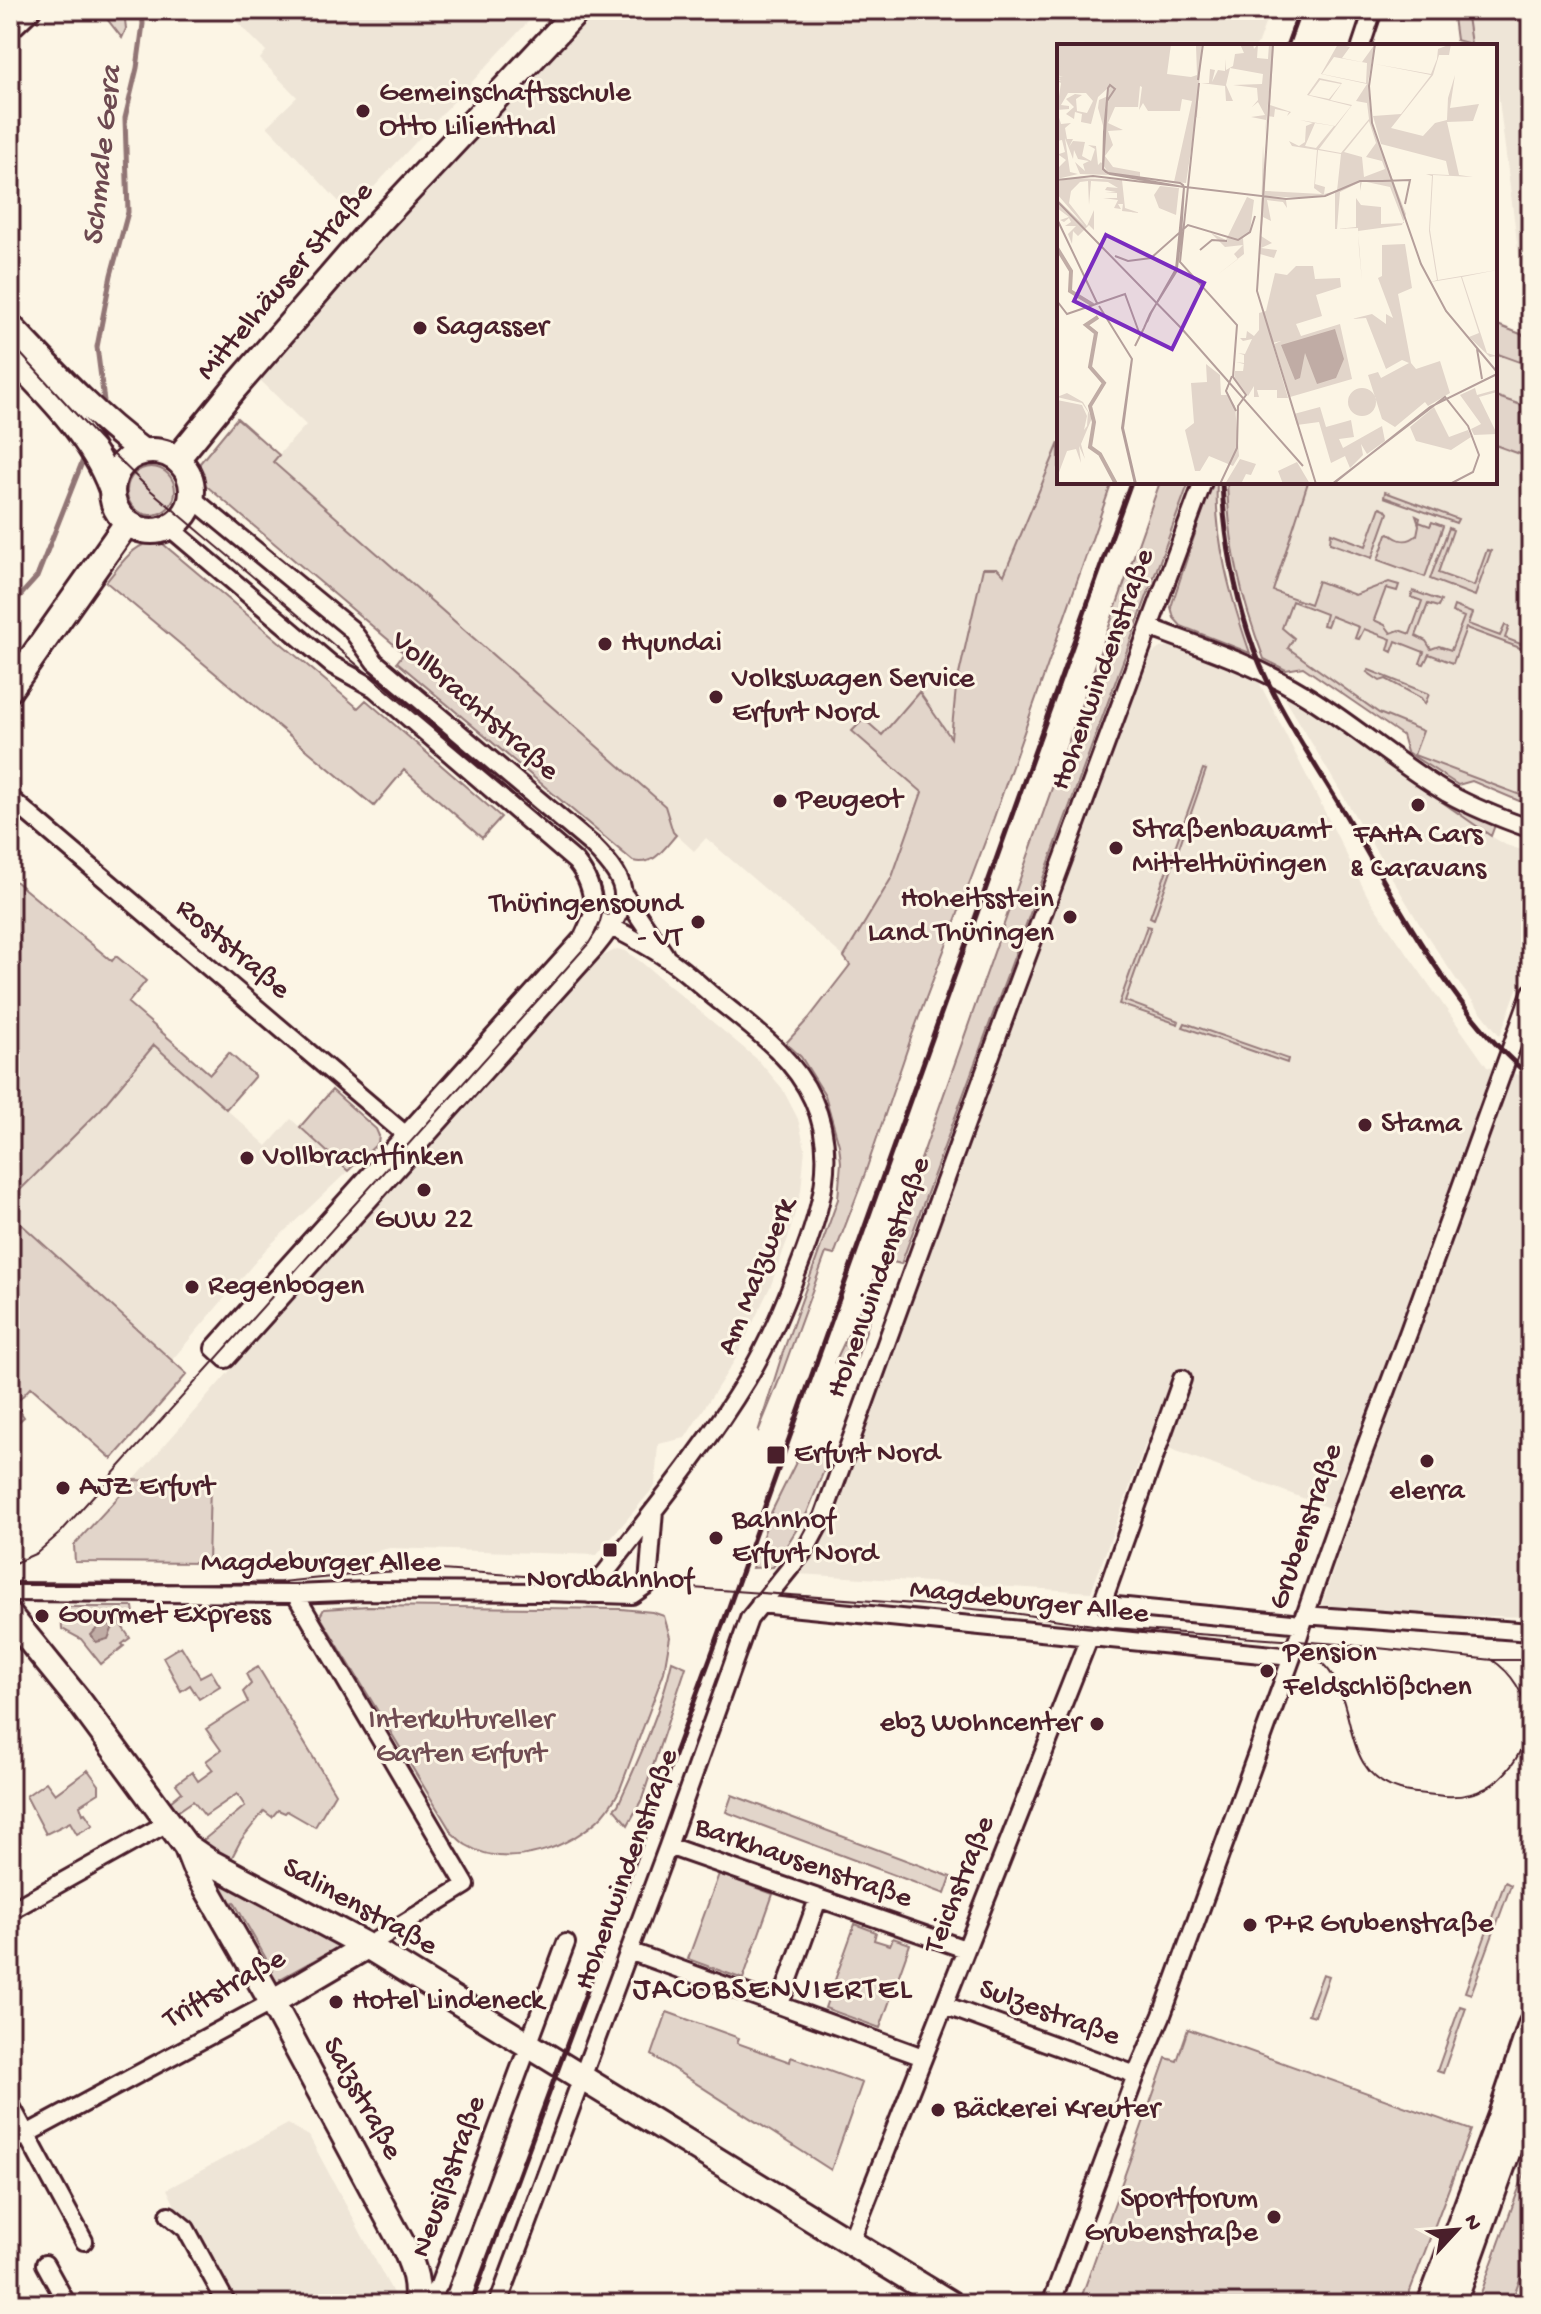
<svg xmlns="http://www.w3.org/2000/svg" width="1541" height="2314" font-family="'Gochi Hand',sans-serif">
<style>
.built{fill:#eee5d7}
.green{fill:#e2d5ca;stroke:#967a7a;stroke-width:2}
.water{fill:#c0aca5;stroke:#917474;stroke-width:2}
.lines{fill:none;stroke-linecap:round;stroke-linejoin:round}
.stream{stroke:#917474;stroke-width:5}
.street-casing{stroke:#4a1f2b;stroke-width:22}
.secondary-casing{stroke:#4a1f2b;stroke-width:30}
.street{stroke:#fcf5e5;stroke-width:16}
.secondary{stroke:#fcf5e5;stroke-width:24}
.tram{stroke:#4a1f2b;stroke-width:2}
.rail{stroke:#4a1f2b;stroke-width:5}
.poi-dot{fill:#4a1f2b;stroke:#fcf5e5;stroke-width:3}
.labels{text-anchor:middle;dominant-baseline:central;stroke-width:6;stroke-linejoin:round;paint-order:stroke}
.poi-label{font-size:30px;fill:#4a1f2b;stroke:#fcf5e5;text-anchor:start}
.street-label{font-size:30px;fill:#4a1f2b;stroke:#fcf5e5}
.park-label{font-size:30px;fill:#704c53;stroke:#fcf5e5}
.water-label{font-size:32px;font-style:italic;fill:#6d4950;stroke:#fcf5e5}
.neighbourhood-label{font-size:32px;letter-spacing:2px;fill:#4a1f2b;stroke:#fcf5e5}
.inset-river{fill:none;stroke:#c0aca5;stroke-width:4}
.inset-road{fill:none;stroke:#b59f9b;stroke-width:2}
.view{fill:#7b2cbf;fill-opacity:0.15;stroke:#7b2cbf;stroke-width:4}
.inset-edge{fill:none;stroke:#4a1f2b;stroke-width:4}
</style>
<rect width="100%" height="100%" fill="#fcf5e5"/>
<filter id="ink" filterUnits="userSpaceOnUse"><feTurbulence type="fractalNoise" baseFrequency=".0125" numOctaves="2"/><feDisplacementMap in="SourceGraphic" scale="16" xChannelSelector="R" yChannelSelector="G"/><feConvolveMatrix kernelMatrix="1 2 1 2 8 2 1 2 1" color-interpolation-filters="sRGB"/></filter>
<g filter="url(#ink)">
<path class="built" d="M225,10h314l-180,193 -15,4 -77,-81 30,-29 -37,-38 6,-8z
M594,10h676l-13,36h-198v436h3l-140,310 -30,85 -48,80 -138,-119 -12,13 -21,-19 -8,-26 -393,-344 34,-37 -51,-50 239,-254z
M1452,10h79v790l-117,-44 -8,-20 -73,-54 -74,-43 -29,-157h265v-158l34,12 -34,-267v-23h-3l-1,-4 -20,2 -15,-4z
M1171,646l12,1 73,29 112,221 19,28 100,142 32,8 12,9v533l-125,-3 -85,-7 22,-66 -14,-33 -182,-68 -56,152 -293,-18 23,-31 17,-37 307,-840 5,-11 10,-7z
M1280,690l32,20 172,122 22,13 25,8v97l-31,86 -40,-51 -40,-60z
M617,949l9,2 15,11 117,98 24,28 16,31 7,29 -4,43 -13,47 -17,47 -36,75 -50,78 -27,6 -3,42 -58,69 -207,-7 -53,12 -60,4 -69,-1 2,-80 -76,-3 244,-278 217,-242z
M154,1044l113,102 24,-27 57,52 -81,77 -95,112 -162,-146v-14l91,-91z
M288,2124l21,12 85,159 -2,9h-165l-41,-75 -19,-40z"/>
<path class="green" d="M100,10h24l2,19 -4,9z
M1452,10h14l5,34 -15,-4z
M1495,324l36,14v28l-36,-13z
M1526,393l5,2v63l-36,-13v-49l26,9z
M237,418l42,37 -6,7 392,344 8,26 3,3c-13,15 -22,31 -43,26l-236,-199 7,-9 -201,-170 -4,-10 1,-10z
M1059,443v39h53l-121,344 -79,209 -50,147 -28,73 -8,-2 -44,120 -24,59 25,-80 55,-153 3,-37 -2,-17 -14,-50 -24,-38 -15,-14 23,-25 41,-53 -6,-8 48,-80 30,-85 -70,-61 12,-12 18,16 37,-43 32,46 5,-50 27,-120h14l7,7z
M127 491a24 24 0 1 1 48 0a24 24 0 1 1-48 0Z
M1160,482h29l-288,782 -12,-3 -32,97 -22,4 55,-115z
M1212,482h5c-3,58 14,116 33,171l-69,-27 -7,-8 -3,-11z
M1227,482h81l-35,109 37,13 8,-23 37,14 34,-13 10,3 -2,6 -11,-3 -12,32 11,5 6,8 8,-3 11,4 12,-33 -11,-4 2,-6 28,10 -3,6 -10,-3 -12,32 10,5 5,8 8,-3 12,4 13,-33 -12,-5 2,-6 18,7 -4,11 32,12 5,-11 4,2 -4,11 26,10v4l-65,-24 -13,35 -24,-9 -5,10 -4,-1 4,-11 -28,-11 -4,11 -4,-2 3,-11 -27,-10 -5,10 -4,-1 4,-11 -28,-11 -4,10 -4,-1 3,-11 -34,-13 -10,27 12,10 -6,10 91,65 44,18 -9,24 117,44v7l-59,-25 -14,4 -51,-33 -5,-17 -99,-68 -17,3 -22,-11c-23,-61 -35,-111 -37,-177z
M1385,492l73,27 -2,4 -72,-26z
M1380,507l5,2 3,4 -16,45 -42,-15 1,-10 35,13z
M1416,516l4,2 -1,4 11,4 2,-4 11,4 -18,51 -47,-17 9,-26 2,-1c9,8 18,11 28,2l2,-10z
M1449,528l4,2 -15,43 36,13 13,-36 4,1 -16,45 -45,-17z
M148,543l15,1 195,164 8,-8 135,117 -19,21 -78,-68 -30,36 -268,-224c12,-14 24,-34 42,-39z
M1369,670l60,24 -4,10 -4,-6 -35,-19 -6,2 -13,-9z
M1203,769l3,1 -52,149 -4,-2z
M1430,790l65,35 -4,11 -63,-44z
M10,877l102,84 4,-5 30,25 -18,22 82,71 19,-21 26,23 -29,33 -72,-64 -53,64 -91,91z
M1147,926l4,1 -26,74 54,20 -1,3 -59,-20z
M1185,1023l103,36 -1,4 -104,-36z
M332,1090l44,39 3,7 -1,7 -30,28 -48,-44z
M10,1214l177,160 -75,85 -81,-72 -16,17 9,13 -14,12z
M804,1446l26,9 -23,58 -34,54 -21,1 18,-53z
M134,1480l76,3 -2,80 -133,-1 -1,-17z
M368,1606l253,3 31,3 12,4 6,21 -6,35 -44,117c-5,10 -10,18 -17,26 -32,33 -94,56 -137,30 -5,-3 -9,-8 -14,-12l-132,-217 4,-7z
M61,1607h72l1,6 -15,9 11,16 -8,6 2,2 -23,18 -20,-25 -19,-10z
M181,1646l19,31 11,-6 9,15 -21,13 -9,-14 -9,6 -18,-34z
M672,1661l14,6 -44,132 -14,26 -14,-16 4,-4c21,-46 43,-94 54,-144z
M258,1667l77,126 -20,34 -28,-16 -2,2 -7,-3 -6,7 -8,-6 -23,29 -10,19 -30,-17 44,-36 -8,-12 -32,22 -12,-15 -16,11 -7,-10 12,-10 -6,-8 16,-12 6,9 15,-11 -7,-9 15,-11 -15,-21 42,-27 -5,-10 8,-8 -5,-10z
M88,1770l11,15v8l-19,12 3,9 2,-1 8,12 -16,9 -7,-12 -24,12 -20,-38 20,-14 9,12z
M732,1795l219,82 -6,17 -219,-82z
M719,1874l54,20 -30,85 -55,-20z
M212,1876l31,14 -1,4 87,47 3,-4 9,9 1,6 -9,8 -4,-8 -49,27 3,8 -6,1 -11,-13 7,-4 -39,-69 -7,3z
M1505,1882l6,3 -40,109 -6,-2z
M855,1924l21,8 -2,8 16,5 3,-7 17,6 -30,84 -55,-20z
M1323,1974l6,2 -14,40 -7,-2z
M1460,2006l6,2 -23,65 -6,-2z
M667,2012l72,26 -2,5 53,19 1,-5 71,26 -31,87 -179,-115z
M1188,2029l283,101 -66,174h-326l87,-246 11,3z
M1531,2155v94l-20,55h-34z"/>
<path class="water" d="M104,1624h6l3,3 -5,12 -12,3 -5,-7 8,-9z"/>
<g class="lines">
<path class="stream" d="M104,401l-7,-54 14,-72 17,-63 -3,-94 12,-50 6,-44 -1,-14
M10,607l27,-30 46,-117"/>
<g class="street-casing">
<path id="street" d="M10,31l22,-21
M1361,46l12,-36
M192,498l159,131 24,33 217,183c43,43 39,58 3,103l-369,411 -12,-11 369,-411 9,-20
M169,527l163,138 42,23 202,174c13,16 19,33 16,55 25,13 51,25 74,41 17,11 32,25 47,38 37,30 80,59 100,104 25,54 8,111 -13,164 -15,39 -31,79 -53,115 -46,76 -104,144 -158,215
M1151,628c51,19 103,36 151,65 50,30 94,70 145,100 27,15 55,26 84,36
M10,798l404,344
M625,896l40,59
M1182,1379l-79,222 3,4 196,19
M10,1592l285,2 71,-3 179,1 87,3 16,-11 6,-74
M295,1594l171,291 -99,61
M760,1604l532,53
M1304,1615l227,17
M668,1846l297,103
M10,1911l159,-89
M629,1951l294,106
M780,2004l38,-105
M944,2005l192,70
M528,2045l38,-102
M10,2104l74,137
M10,2143l262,-141
M169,2215l17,14 41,75
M850,2243l239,-605
M45,2264l22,40
M417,2301h10l12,-16 84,-225
M498,2304l170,-458 81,-227 58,-72 16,-30 193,-531 187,-504
M1051,2304l85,-229 26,-60 130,-358c34,-110 77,-218 117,-326 41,-112 81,-225 122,-338"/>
</g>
<g class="secondary-casing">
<path id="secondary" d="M10,326c42,44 83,89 132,125
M10,355c37,38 83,83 101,133
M112 491a40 40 0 1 1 80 0a40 40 0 1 1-80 0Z
M177,459l56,-69 132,-153 213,-227
M10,689l117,-166
M10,1616l69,85 107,145 22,15 159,85 584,358
M187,1848l7,18 78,136 134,249c8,18 13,33 10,53
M272,2002l95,-56
M1430,2304l71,-189 30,-90
M1453,2304l78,-218"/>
</g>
<use href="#street" class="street"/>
<use href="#secondary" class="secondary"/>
<path class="tram" d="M10,342l97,106 42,41 431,364c25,29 32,57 9,90l-529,590 -23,20 -27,12
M10,1585h123l148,-3 100,-10 60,-2 502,36 70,7 100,15 226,16 154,16h38
M1293,1646c11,4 23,10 31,19 36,36 14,108 76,125 11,3 24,4 36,5 22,4 47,-1 63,-16 17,-15 28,-36 28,-59 -1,-26 -15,-47 -36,-61"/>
<path class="rail" d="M1287,46l13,-36
M1222,482c2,50 11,102 26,150 20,64 60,120 94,177 52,88 110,204 189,268
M471,2304l254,-686 406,-1136"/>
</g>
</g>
<g class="poi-dot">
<circle cx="363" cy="111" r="8"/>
<circle cx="420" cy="328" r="8"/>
<circle cx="605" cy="644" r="8"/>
<circle cx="716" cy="697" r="8"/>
<circle cx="780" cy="801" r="8"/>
<circle cx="1418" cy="805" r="8"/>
<circle cx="1116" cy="848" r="8"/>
<circle cx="1070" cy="917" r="8"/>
<circle cx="698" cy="922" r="8"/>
<circle cx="1365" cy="1125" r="8"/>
<circle cx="247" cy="1158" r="8"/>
<circle cx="424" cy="1190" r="8"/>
<circle cx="192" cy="1287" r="8"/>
<rect x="766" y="1445" width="20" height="20" rx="4"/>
<circle cx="1427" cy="1461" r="8"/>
<circle cx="63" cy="1488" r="8"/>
<circle cx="716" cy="1538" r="8"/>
<rect x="602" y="1542" width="16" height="16" rx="4"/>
<circle cx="42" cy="1616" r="8"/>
<circle cx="1267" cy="1671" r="8"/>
<circle cx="1097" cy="1724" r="8"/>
<circle cx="1250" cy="1925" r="8"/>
<circle cx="336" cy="2002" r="8"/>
<circle cx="938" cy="2110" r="8"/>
<circle cx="1274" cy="2217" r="8"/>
</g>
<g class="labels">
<g class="poi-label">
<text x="379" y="94">Gemeinschaftsschule<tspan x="379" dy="34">Otto Lilienthal</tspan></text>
<text x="436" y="328">Sagasser</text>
<text x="621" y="644">Hyundai</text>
<text x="732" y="680">Volkswagen Service<tspan x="732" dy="34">Erfurt Nord</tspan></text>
<text x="796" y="801">Peugeot</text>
<text x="1132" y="831">Straßenbauamt<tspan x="1132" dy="34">Mittelthüringen</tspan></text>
<text x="1418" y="836" text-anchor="middle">FAHA Cars<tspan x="1418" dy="34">&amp; Caravans</tspan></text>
<text x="1054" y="900" text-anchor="end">Hoheitsstein<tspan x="1054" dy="34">Land Thüringen</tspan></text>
<text x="682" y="905" text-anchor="end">Thüringensound<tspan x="682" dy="34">- VT</tspan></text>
<text x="1381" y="1125">Stama</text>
<text x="263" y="1158">Vollbrachtfinken</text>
<text x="424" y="1221" text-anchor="middle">GUW 22</text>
<text x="208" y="1287">Regenbogen</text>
<text x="794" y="1455">Erfurt Nord</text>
<text x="79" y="1488">AJZ Erfurt</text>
<text x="1427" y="1492" text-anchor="middle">elerra</text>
<text x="732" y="1521">Bahnhof<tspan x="732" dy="34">Erfurt Nord</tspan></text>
<text x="610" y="1581" text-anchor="middle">Nordbahnhof</text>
<text x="58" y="1616">Gourmet Express</text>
<text x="1283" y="1654">Pension<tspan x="1283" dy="34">Feldschlößchen</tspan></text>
<text x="1081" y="1724" text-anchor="end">ebz Wohncenter</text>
<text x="1266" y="1925">P+R Grubenstraße</text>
<text x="352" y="2002">Hotel Lindeneck</text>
<text x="954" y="2110">Bäckerei Kreuter</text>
<text x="1258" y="2200" text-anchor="end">Sportforum<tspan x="1258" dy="34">Grubenstraße</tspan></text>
</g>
<g class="street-label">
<text transform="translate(286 282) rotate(-49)">Mittelhäuser Straße</text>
<text transform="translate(1104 670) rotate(-70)">Hohenwindenstraße</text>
<text transform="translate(474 707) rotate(41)">Vollbrachtstraße</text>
<text transform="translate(232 950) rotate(40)">Roststraße</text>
<text transform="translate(758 1277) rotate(-68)">Am Malzwerk</text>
<text transform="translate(880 1278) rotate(-70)">Hohenwindenstraße</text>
<text transform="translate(1307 1527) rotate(-71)">Grubenstraße</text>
<text x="321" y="1564">Magdeburger Allee</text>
<text transform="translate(1029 1603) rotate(6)">Magdeburger Allee</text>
<text transform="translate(803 1864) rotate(19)">Barkhausenstraße</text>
<text transform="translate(628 1870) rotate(-70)">Hohenwindenstraße</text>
<text transform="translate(961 1885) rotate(-68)">Teichstraße</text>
<text transform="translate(359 1908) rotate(29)">Salinenstraße</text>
<text transform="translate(225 1990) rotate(-29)">Triftstraße</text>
<text transform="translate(1049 2014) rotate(20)">Sulzestraße</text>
<text transform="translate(361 2099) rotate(61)">Salzstraße</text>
<text transform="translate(450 2177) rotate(-70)">Neusißstraße</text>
</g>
<g class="park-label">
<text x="461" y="1721">Interkultureller<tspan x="461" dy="34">Garten Erfurt</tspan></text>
</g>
<g class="water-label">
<text transform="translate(104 156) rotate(-84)">Schmale Gera</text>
</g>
<g class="neighbourhood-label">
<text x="773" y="1991">JACOBSENVIERTEL</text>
</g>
</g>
<g transform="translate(1057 44)">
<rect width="440" height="440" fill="#fcf5e5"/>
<path d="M0,0h114l-4,30 24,3 6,-2 -1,-30 6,-1 -5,73 5,1 -6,-1 -10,66 -12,-1 18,-81 -10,-2 -2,12h-32l-5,-8 -4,7 3,-23 -2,-1 -2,21h-23l-7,16 15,7 -15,1 5,14 -8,11 8,11 27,5v5l-32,-4 -6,-8 6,-65 -4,29 -6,-21 1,-8 9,-4v-8l-10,9 -7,27 -10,-2 1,-8 -7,-2 -1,7 -8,-5 8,-7 -8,-8 9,-5 7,1 -6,4 1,12 10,2 6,-12 -7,-8h-18l-7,12 8,1v3l-12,1 4,-27 -4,-2h4l-4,-2h4l-4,-1v-2l6,1 -6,-2zM183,0h13l1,5 4,-5 -1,14 11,1 1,-15h5l-4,61 21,7 -4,4 2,-4 -14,-3 -1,8 -6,-1 3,-48 -6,71 1,-19 -15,-3 14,-2 -7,-13 -6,5 6,-7 -1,-12 -24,-3 29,-1 1,-10 -33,-6 -4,17 7,16h-7l-1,-15 -24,-3h8l1,-14 5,1 -3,12 6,-12 7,1 1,-12v11l7,-4 2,-12 9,-1zM281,0l12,3 -8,11 20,4 13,-18 -7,38 3,41 35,91 -4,11 -44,6 4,50 -3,-32 -1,-21 -23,1v-36l-30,5 -41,-2 22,4 1,8 -4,-6 -16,-2 4,21 -8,-4 -2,19 11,7 -11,5 16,2 -3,8 -14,-4 3,-109 1,25 3,-40 -2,61 57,3 -8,-6 3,-38 -25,-4 -3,-5 10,5 6,-4 1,-16 7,-3 -13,-3 35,6 16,-20 -44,-11 12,-17 23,5 -12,17 22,5 -33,44 22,4 28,-34 -2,-16 -11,-2 11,-17 -46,-10zM277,13l33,6 -1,20 -44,-9zM263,36l21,4 -12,15 -20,-4zM312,77l7,22 -10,14 16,4 3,8 -21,8 -2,-20 -18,-5zM258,79l19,3 -18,22 -11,-2zM261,106l23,4 -4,37 -13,3 1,-7 -10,-3zM305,137l28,6 14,36 -23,1v-17l-20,-2 -5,-7v29l-19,2 3,-37 20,-10v9zM353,0l28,5 13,-5 -2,11h-10l-6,20 -42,53 32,8 12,-13 12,-3 1,-22 7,-23 -5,33 29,-4 -6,17 -26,1 12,53 14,2 -40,-2 -3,55 8,50 59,-10 -35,7 25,76 10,3 -7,1 -21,-20 10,-4 -18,-56 -30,5 6,-2 -8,-49 3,-55 -6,-2 23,1 -3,-14 -65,-17 -8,-28 28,-2 30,-39 -56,-11 56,10 6,-15 1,-10zM0,67l4,13 10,-1 -6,5 2,11h6l-4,8 4,-6 12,1 -3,14 9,5 4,-12 -7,-4 8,1 2,19 3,-3 9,13 -30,-1 -5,-12 10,9 -2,-7 6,-3 -11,-2 -4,-9 -1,9 -8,-21 5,34 8,2 -21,5v-10l9,-9 -7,-5 -2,-10 2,9 6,-2 -3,-12 -5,1zM19,134l46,2 3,28 15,5 -18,-2 1,-7h-5l3,5 -7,-1 4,-8 -15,-2h14v-5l-12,-1h11l-11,-2 2,-3 11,1 -10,-6 -17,-1 -2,24 -1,-24 -8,1 -9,9 -2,12 18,23 7,-16v20l-5,-5 -11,11 -5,-5 -1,13 -4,-10 8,-8h-11l6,-4 -2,-4 -5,4 -4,-2 9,-3 -12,-9v-5l4,2 -4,-6 27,26 -27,-31v-13zM103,142l19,2 -3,27 -17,-7 -5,-13zM190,153l7,3 -4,31 -7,7 1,16 -27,21 21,-16 -4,-5 9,-9 -18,2 -14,-14 15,7zM348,200l7,44 -14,6 13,69 5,6 24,-8 10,32 -22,13 -3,-4 -30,25 -13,-8 -14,-44 10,-3 3,6 28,-15 -7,-3 -16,9 -20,-51 -14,1 20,-5 14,10v-10l7,4 -15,-40 4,-2v-31zM239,222h17l2,13 25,-1 1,9 -25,8 6,21 -26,8 5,12 39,-12 12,55 -62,18 -16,-53 7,-3 -9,2 16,55h-11v-8h-20l2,7h-5v-11l-6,10 -14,-16 1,-9h8l1,-7 -8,-2 8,1v-8l-6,-2 7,1 7,-15 -9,2 -3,-3h6l1,-7 7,5 5,-6v-17l7,-2 9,-38 12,2zM149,320l14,11 1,20h6l8,11 4,50 -6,10 -24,-10 -9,15h-5l-10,-41 9,-7 -3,-40 16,-1zM440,332v16l-18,5 18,37 -23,1 -3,-6 10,-5 -21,-29 15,-7 2,7 18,-5zM291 358a14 14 0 1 1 28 0a14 14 0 1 1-28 0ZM10,349l16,9 9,16 -11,26 4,15 -6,-13 2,17 -5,-14 -9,2 -9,24 -1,-75 25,5 5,11 -3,14 3,-4 1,-14 -6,-9 -25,-6zM263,363l6,20 25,-7 3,17 -15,2 4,9 39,-22 3,15 -18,13 -6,-10 2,11 -13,13 -5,-12 -14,7 -12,-41 -22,3 -3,-11zM377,363l15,30 19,-7 3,7 -20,13 -35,-9 -6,-14zM183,415l16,5 -5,11 -5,-1 -5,10h-16zM240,418l13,22h-27l-5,-13z" fill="#e2d5ca" fill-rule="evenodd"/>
<path d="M278,285l9,30 -8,19 -19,6 -12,-31 -5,25 -5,2 -14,-35z" fill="#c0aca5"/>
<path class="inset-river" d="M0,204l14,23 -1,20 23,14M41,273l-12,8 10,8 -6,34 14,16 -14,23 4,16 -4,25 10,7 16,30"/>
<path class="inset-road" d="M216,0l-16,247 59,193M318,0l-6,42 3,37 49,141 25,47 51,61M141,36l5,-36M142,39l-19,179 57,63 -4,52 13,18 -8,11 -1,42 -17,36M0,136l36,-4 193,23 39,-3 35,-15h22M325,137l28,-1 -5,24M0,157l125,128 121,137M0,175l40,84M143,206l12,-10 15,1M58,212l13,5 23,-3 37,-33 50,15 12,-8 5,-16M0,257l10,13 58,-20 15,41M42,262l33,53M78,302l9,-18 6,-14 26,-42 1,-4 4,-33 3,-48 -1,-2 -3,-2 -72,-10 -5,-4 4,-68 8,-12 -5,-4 -2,3 -4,44 -1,37 3,3 4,2 74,13 -8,82 -25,44 -4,9M420,305l5,30M75,314l-10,70 13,56M75,315l-9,69 13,56M175,332l-6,15 10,20M275,440l113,-87 23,29 11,29 -6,17 -23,12M276,440l97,-77 67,-33"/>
<path class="view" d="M49,191l98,48 -32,66 -98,-48z"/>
<rect width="440" height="440" class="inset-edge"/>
</g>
<rect width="1541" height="2314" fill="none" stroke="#fcf5e5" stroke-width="40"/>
<rect x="20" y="20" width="1501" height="2274" fill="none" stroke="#4a1f2b" stroke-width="3" filter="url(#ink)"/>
<g transform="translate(1457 2230) rotate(64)" stroke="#fcf5e5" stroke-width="6" paint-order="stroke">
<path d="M0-6L14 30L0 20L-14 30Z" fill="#4a1f2b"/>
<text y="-12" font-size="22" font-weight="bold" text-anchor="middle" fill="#4a1f2b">N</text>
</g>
</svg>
